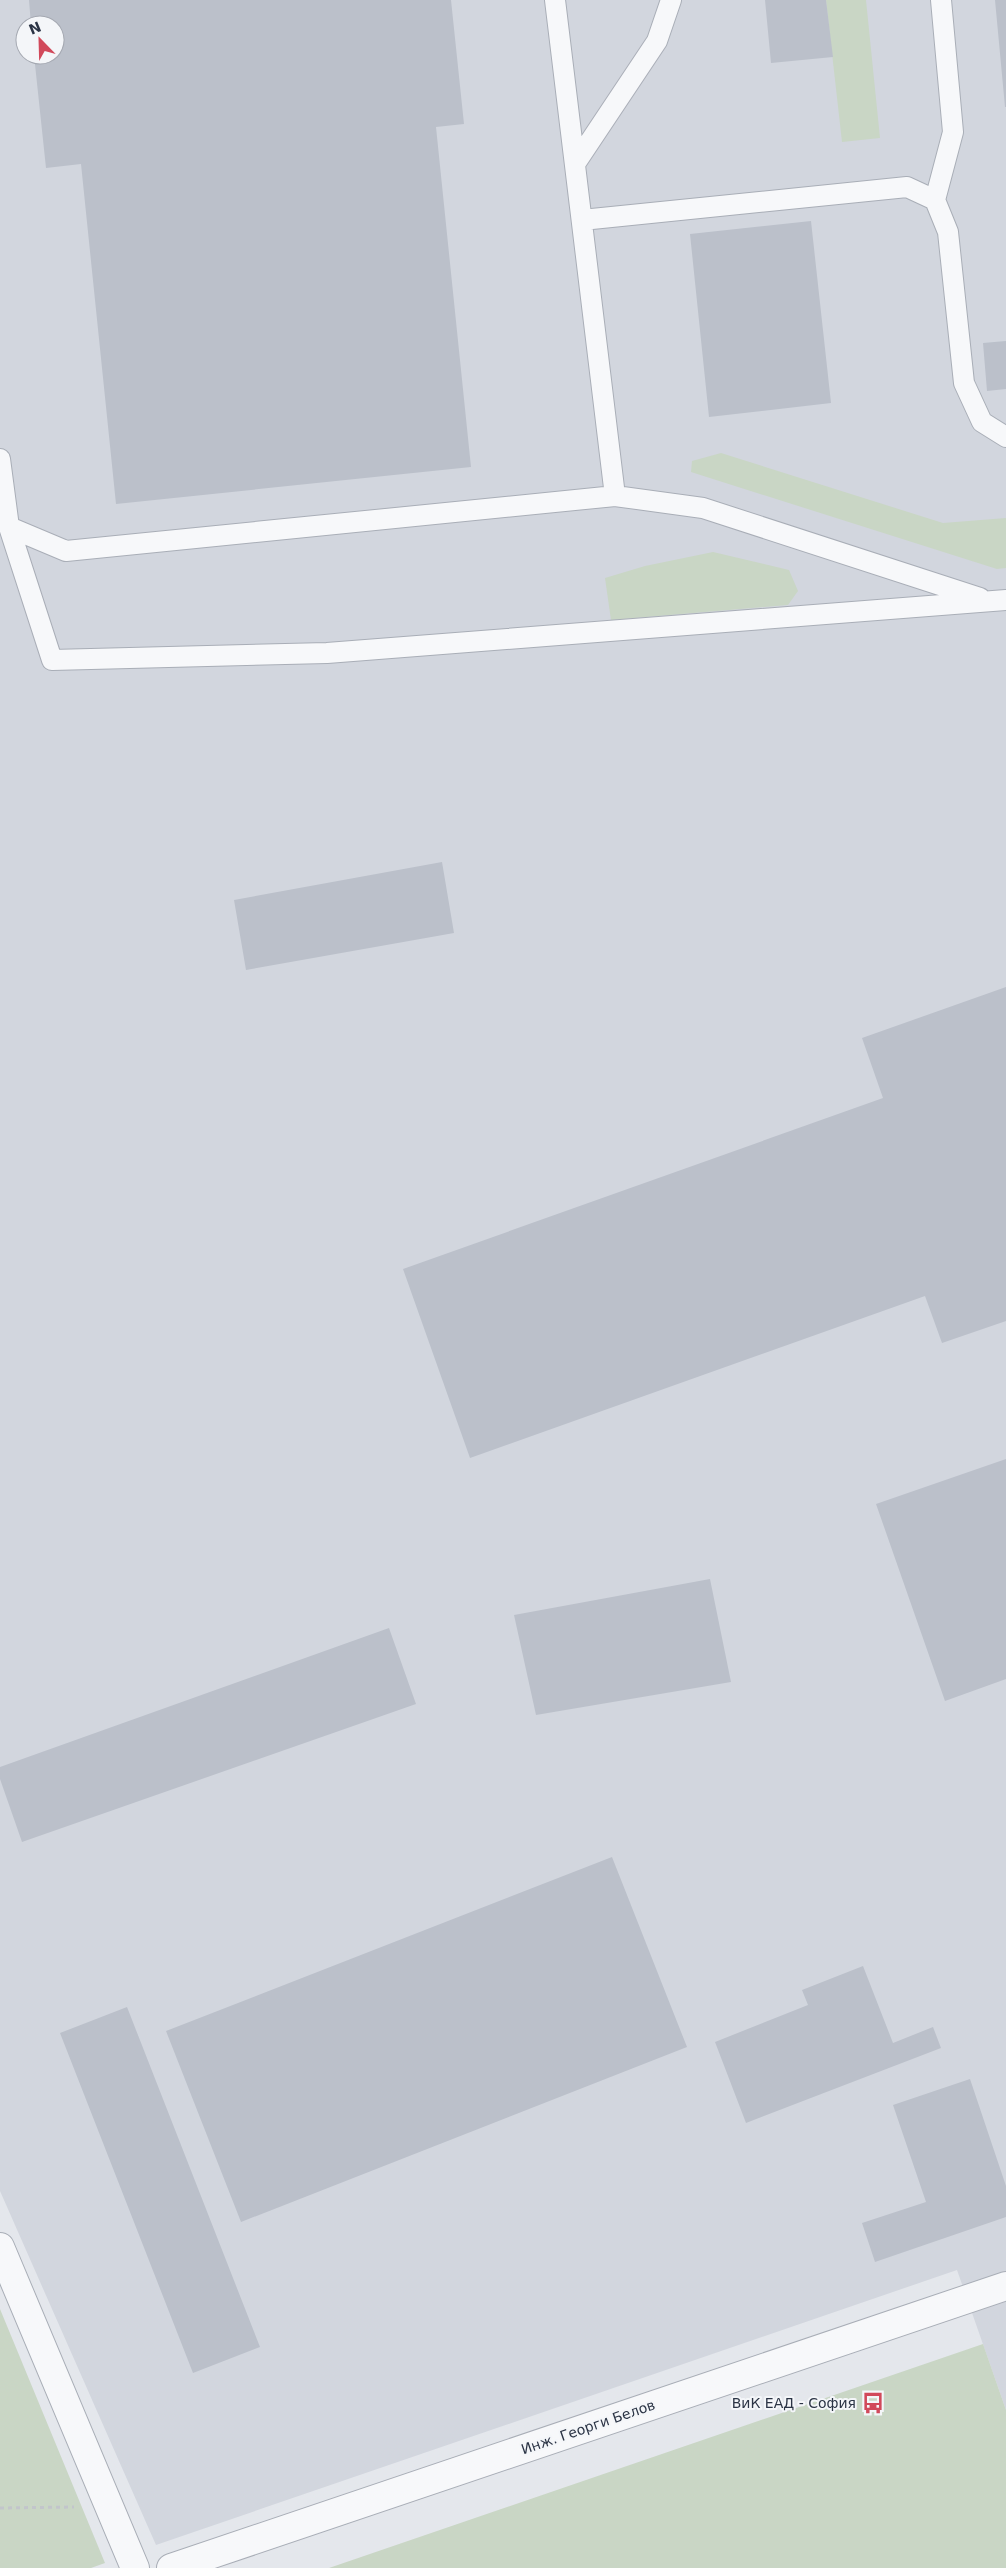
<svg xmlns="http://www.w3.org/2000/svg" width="1006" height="2568" font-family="'DejaVu Sans',sans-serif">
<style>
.built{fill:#d2d6de;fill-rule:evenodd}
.green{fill:#c9d6c5}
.building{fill:#bbc0ca}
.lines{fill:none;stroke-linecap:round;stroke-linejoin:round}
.service-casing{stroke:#a9aeb7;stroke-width:22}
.minor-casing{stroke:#a9aeb7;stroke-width:30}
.tertiary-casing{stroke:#a9aeb7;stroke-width:30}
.path{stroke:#c2c5cb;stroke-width:3;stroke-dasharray:4 4;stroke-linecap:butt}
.service{stroke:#f7f8fa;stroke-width:20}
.minor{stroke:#f7f8fa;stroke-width:28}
.tertiary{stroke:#f7f8fa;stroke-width:28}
.labels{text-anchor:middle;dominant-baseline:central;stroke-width:4;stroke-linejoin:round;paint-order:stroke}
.poi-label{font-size:14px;fill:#2b3445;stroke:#f4f6f9;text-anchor:end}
.street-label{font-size:14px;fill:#2b3445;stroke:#f4f6f9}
</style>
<rect width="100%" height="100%" fill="#e4e7ec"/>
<path class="built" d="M0,0h1006v2410l-49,-140 -801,275 -156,-354zM25,25h30v30h-30z"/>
<path class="green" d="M826,0h40l14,138 -38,4z
M721,453l222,70 63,-5v50l-9,1 -306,-97 1,-11z
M713,552l76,18 9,21 -10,14 -177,15 -6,-42 40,-12z
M0,2309l105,254 -14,5h-91z
M983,2344l23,66v158h-677z"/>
<path class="building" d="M29,0h422l13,124 -28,3 35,340 -355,37 -35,-340 -35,4 -12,-113h21v-30h-24z
M765,0h61l7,57 -62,6z
M995,0h11v107h-1z
M811,221l20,182 -122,14 -19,-183z
M1006,341v48l-19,2 -4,-48z
M442,862l12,71 -208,37 -12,-70z
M1006,987v334l-64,22 -17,-47 -455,162 -67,-189 480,-171 -21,-60z
M1006,1459v220l-61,22 -69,-197z
M710,1579l21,103 -195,33 -22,-100z
M389,1628l27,76 -394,138 -22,-63v-12z
M612,1857l75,190 -446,175 -75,-191z
M863,1966l30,77 40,-16 8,21 -195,75 -31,-81 93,-37 -6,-15z
M127,2007l133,340 -67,26 -133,-340z
M970,2079l36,107v31l-131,45 -13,-39 64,-21 -33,-97z"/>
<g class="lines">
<g class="service-casing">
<path id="service" d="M555,0l60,496
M941,0l12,132 -18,68 13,32 16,151 18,39 24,15
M575,164l82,-123 14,-41
M582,220l325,-33 28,13
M0,459l9,68 57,24 549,-55 88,12 277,90
M9,527l43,133 275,-7 679,-53"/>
</g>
<g class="minor-casing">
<path id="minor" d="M0,2247l135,321"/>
</g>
<g class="tertiary-casing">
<path id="tertiary" d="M171,2568l835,-282"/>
</g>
<path class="path" d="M0,2508l74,-1"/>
<use href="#service" class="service"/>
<use href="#minor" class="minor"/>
<use href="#tertiary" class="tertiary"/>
</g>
<defs>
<g id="bus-bare" transform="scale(1.725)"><path d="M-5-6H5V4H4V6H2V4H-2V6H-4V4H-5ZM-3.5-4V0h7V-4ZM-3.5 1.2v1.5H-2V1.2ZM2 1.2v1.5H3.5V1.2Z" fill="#d1495b" stroke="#f4f6f9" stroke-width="2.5" paint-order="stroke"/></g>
</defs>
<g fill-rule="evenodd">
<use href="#bus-bare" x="873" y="2403"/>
</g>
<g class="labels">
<g class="poi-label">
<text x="856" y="2403">ВиК ЕАД - София</text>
</g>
<g class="street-label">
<text transform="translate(588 2427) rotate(-19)">Инж. Георги Белов</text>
</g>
</g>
<g transform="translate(40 40) rotate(337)"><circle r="24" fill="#f4f6f9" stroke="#a4a8b1"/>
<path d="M0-4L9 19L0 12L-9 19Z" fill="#d1495b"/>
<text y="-8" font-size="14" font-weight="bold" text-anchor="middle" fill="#2b3445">N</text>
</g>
</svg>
